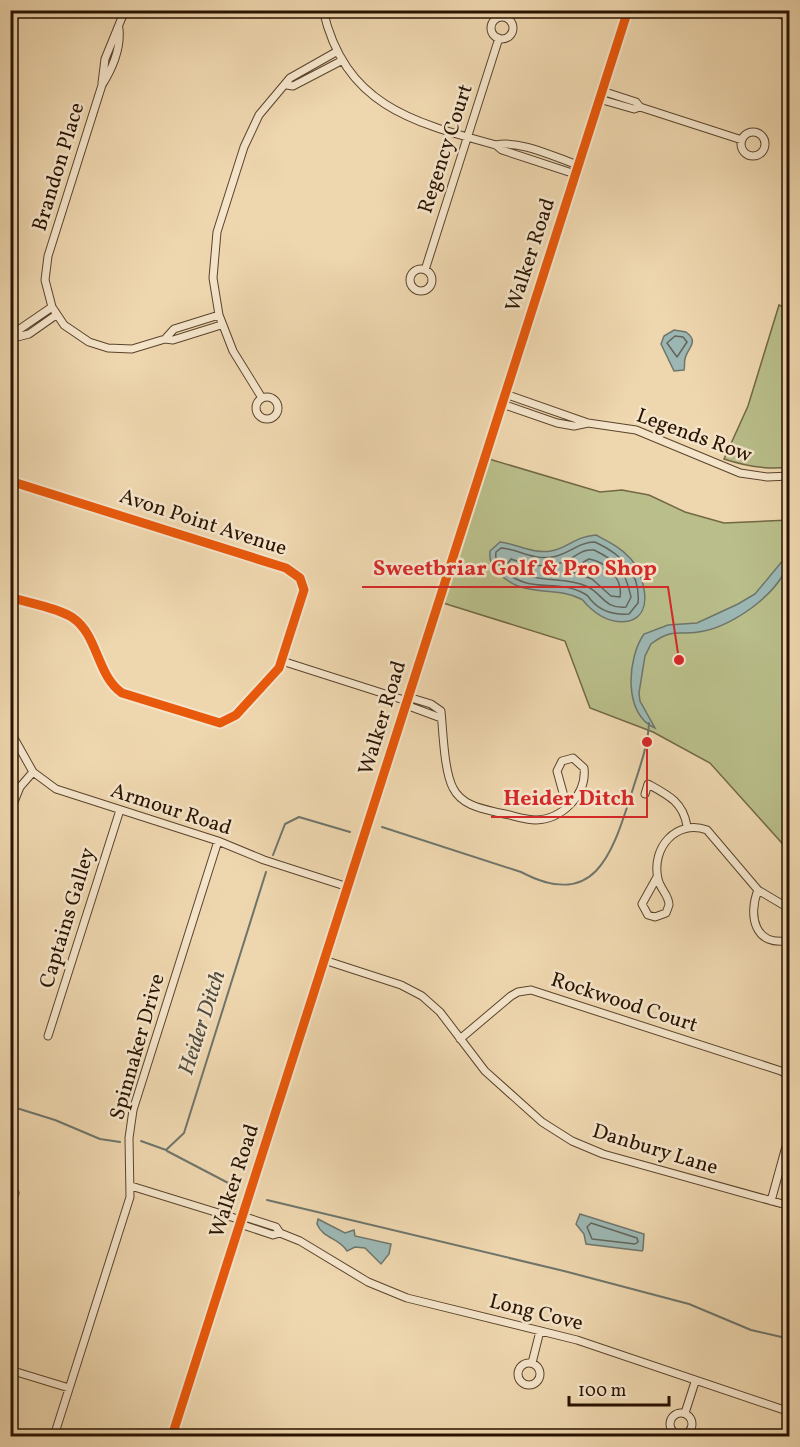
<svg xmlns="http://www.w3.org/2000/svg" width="800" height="1447" font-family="Vollkorn,serif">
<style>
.green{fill:#b9be8a;stroke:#716845;stroke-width:1.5}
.water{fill:#9cb7b3;stroke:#6e756b;stroke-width:1.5}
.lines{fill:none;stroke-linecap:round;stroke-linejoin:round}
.shore{stroke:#62655a;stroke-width:1.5}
.stream{stroke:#6e756b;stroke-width:2}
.minor-casing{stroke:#5a442c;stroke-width:9}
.minor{stroke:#f4e4ca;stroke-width:7}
.cycleway-casing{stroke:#f4e4ca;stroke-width:13}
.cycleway{stroke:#e8590c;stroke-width:9}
.labels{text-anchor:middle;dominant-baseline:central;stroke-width:5;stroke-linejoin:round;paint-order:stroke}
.street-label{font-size:21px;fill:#291300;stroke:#f4e4ca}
.water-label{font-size:22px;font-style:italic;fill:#514c3f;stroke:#f4e4ca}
.leader{fill:none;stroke:#d62828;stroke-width:2}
.callout-dot{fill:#d62828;stroke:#f4e4ca;stroke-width:2}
.callout-label{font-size:22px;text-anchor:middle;font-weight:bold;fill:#d62828;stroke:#f4e4ca;stroke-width:5;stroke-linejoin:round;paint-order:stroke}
</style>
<rect width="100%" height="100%" fill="#eed6ae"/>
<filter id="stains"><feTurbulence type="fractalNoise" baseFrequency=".00333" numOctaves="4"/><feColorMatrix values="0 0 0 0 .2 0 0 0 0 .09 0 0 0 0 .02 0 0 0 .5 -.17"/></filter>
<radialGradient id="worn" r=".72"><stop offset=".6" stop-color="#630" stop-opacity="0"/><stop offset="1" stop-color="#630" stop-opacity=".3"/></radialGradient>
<path class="green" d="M779,305l10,4v158c-22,3 -44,-1 -65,-8l24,-53z
M489,459l111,33 22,-2 27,5 36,17 39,11 65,-3c0,29 5,62 0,91 -3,21 -8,35 1,56l-1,184 -79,-88 -57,-31 -63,-24 -25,-67 -122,-38z"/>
<path class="water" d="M674,330l12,2c14,10 1,16 -1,27 -1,4 0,8 -1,11l-10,1 -13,-27 3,-8z
M596,535c13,7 24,12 34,23 13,14 26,56 -1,63 -16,3 -31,-5 -42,-16 -2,-2 -3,-5 -6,-6 -27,-14 -57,0 -81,-25 -8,-8 -11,-12 -10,-23l10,-9c18,2 32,12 51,9 18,-3 22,-14 45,-16z
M789,553c1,34 -54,72 -85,78 -24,6 -30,-5 -53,13l-6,12 -6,37 1,8 15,27c-32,-13 -28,-70 -11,-94l24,-9 29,-2 41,-19 17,-10z
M580,1214l64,20 -1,15 -1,2 -56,-7 -2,-10 -8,-10z
M318,1219l27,14 9,-3 1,6 36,8 -2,10 -8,10 -16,-16 -10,-1 -8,4c-7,-13 -24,-12 -30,-27z"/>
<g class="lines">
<path class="shore" d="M675,336l8,1 4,5 -10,15 -10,-14z
M595,542c26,12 46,30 43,61l-9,11c-15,1 -28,-2 -38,-14 -3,-3 -2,-4 -6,-6 -29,-17 -54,2 -83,-25 -5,-6 -7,-9 -6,-17l5,-4c18,1 30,12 51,9 16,-2 26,-15 43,-15z
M594,550c25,12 31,20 37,47l-5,10c-23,2 -23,-14 -40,-21 -24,-11 -60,0 -78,-23l3,-4c18,7 39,10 57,1 10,-5 14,-11 26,-10z
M589,559c18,3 34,20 31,38l-9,-1 -19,-17 -20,-7 1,-4z
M591,1223l46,15 1,4 -3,2 -43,-5 -5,-12z"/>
<path class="stream" d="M382,827l139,45c74,39 91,-18 110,-77 7,-23 17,-48 18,-72
M273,855l12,-31 14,-7 51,15
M10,1106l45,14 45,19 20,3
M141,1141l25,9 18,-17 82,-261
M167,1151l67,35
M267,1200l297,71 125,33 62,26 39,9"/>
<g class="minor-casing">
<path id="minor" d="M323,10c22,95 88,112 173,135l6,5 73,24
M769,10l21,8
M491 28a11 11 0 1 1 22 0a11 11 0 1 1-22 0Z
M119,29c2,20 -7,40 -17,56l-54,171 -3,24 7,27 12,18 25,17 19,6 24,1 33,-10 8,1 48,-15
M102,83l3,-24 20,-49
M287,85l6,1 48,-25
M602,91l34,11 4,5 102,33
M599,99l35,10 6,-2
M741 144a12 12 0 1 1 24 0a12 12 0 1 1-24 0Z
M496,145c25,-5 58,12 82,20
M410 280a11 11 0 1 1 22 0a11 11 0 1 1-22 0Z
M425,270l74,-232
M10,339l19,-5 27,-19
M11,339l3,-6 38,-26
M165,339l9,-10 45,-14
M505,394l83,29
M256 408a11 11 0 1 1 22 0a11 11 0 1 1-22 0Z
M262,398l-29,-47 -14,-36 -6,-37 4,-46 27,-85 15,-32 31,-37 46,-26
M502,404l55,19 17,3 14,-3 48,7 104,43 27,4 23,-1
M10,481l276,87 14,10 4,12 -25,78 -43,47 -16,8 -98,-30c-25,-17 -24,-58 -49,-75 -14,-10 -45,-15 -63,-21
M282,661l125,40
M408,697l23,7 10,7c2,20 3,60 12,77 9,18 30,21 47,25 12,2 24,7 36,7 26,-1 51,-25 48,-52l-11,-10 -11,3 -5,10 10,36
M406,705l35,13
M10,731l23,41 23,17 162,52 46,19 84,27
M645,794l3,-10c20,11 35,18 39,42
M10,812l10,-25 13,-15
M657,877l-15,27 6,11 7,2 11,-4 3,-8c0,-10 -9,-16 -11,-26 -7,-31 18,-60 49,-49l51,60 32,19
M758,890c-10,25 -4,58 32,50
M324,960l77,25 21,11 18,16 45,59 57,51 30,19 31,13 187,52
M48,1036l72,-226
M460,1039l51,-43 7,-4 13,-2 250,81 9,5
M131,1186l110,34
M771,1201l19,-69
M10,1208l5,-15
M242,1216l34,11 4,6 20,8 68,41 39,16 170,42 213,72
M240,1224l33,11 7,-2
M532,1363l8,-32
M518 1374a11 11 0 1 1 22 0a11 11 0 1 1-22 0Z
M10,1370l59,18
M685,1413l10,-31
M670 1424a11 11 0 1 1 22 0a11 11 0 1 1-22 0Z
M54,1436l76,-239 -1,-59 4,-28 85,-269
M172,1436l456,-1426"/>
</g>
<use href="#minor" class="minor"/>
<g class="cycleway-casing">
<path id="cycleway" d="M10,481l276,87 14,10 4,12 -25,78 -43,47 -16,8 -98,-30c-25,-17 -24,-58 -49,-75 -14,-10 -45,-15 -63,-21
M172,1436l456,-1426"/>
</g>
<use href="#cycleway" class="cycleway"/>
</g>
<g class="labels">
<g class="street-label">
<text transform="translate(446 149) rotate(-72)">Regency Court</text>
<text transform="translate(59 167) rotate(-73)">Brandon Place</text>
<text transform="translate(531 255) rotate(-72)">Walker Road</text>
<text transform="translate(694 436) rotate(20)">Legends Row</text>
<text transform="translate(203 523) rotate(18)">Avon Point Avenue</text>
<text transform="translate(383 718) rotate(-73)">Walker Road</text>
<text transform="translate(171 810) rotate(18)">Armour Road</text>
<text transform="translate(68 918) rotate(-73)">Captains Galley</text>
<text transform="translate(624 1003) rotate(18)">Rockwood Court</text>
<text transform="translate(138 1047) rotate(-74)">Spinnaker Drive</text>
<text transform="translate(655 1150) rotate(17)">Danbury Lane</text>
<text transform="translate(235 1181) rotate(-72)">Walker Road</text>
<text transform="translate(536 1313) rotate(14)">Long Cove</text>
</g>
<g class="water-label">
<text transform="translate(203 1023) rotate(-72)">Heider Ditch</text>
</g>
</g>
<path class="leader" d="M679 660L668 587H362M647 742L647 817H491"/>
<g class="callout-dot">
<circle cx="679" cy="660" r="6"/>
<circle cx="647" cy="742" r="6"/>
</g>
<g class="callout-label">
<text x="515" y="575">Sweetbriar Golf &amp; Pro Shop</text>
<text x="569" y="805">Heider Ditch</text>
</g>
<rect width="800" height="1447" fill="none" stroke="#eed6ae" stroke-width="36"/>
<rect x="12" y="12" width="776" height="1423" fill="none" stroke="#291300" stroke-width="3"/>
<rect x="18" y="18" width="764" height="1411" fill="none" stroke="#291300" stroke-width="1.5"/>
<path d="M569 1396v9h100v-9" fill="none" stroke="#291300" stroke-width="3"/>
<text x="578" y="1396" font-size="18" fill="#291300" stroke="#f4e4ca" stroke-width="4.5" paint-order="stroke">100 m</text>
<rect width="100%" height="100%" filter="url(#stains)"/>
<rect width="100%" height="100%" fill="url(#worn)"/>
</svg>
